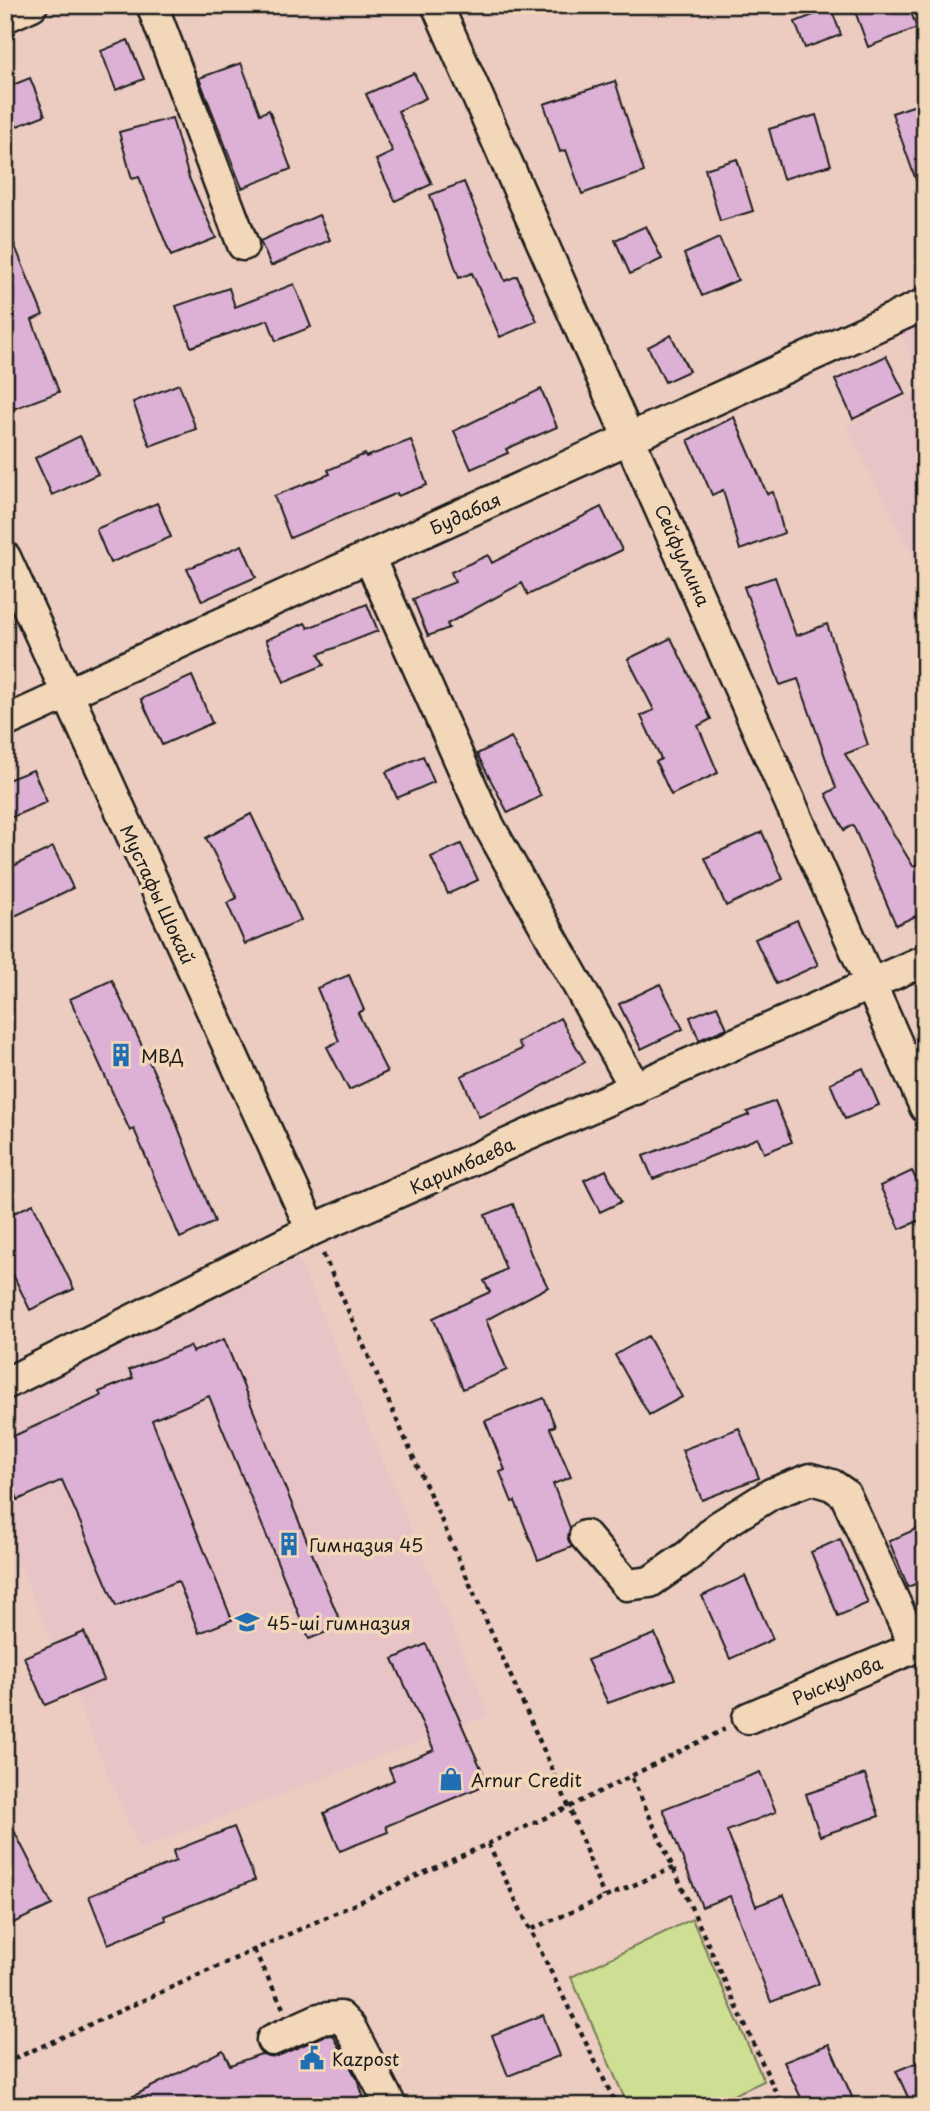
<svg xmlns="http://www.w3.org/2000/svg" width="930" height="2111" font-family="'Playpen Sans',sans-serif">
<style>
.built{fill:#e8c4c7}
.green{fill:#cede92;stroke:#757d57;stroke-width:2}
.building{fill:#ddb1d5;stroke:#1c1c1c;stroke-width:2}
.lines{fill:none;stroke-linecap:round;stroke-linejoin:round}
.minor-casing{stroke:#1c1c1c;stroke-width:35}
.path{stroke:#1c1c1c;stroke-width:4.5;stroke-dasharray:5 5;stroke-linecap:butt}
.minor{stroke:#f3d7b9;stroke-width:30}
.labels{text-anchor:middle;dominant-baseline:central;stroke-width:7;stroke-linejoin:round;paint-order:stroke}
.street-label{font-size:18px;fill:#1c1c1c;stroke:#f3d7b9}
.poi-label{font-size:18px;fill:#1c1c1c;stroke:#f3d7b9;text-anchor:start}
</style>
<rect width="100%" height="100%" fill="#ecccc1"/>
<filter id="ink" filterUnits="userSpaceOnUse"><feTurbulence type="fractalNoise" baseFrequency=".0143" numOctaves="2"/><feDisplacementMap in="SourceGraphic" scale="14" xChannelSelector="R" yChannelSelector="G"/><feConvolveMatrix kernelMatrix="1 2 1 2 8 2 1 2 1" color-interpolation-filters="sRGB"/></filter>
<g filter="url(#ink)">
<path class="built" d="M925,322v258l-79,-154 77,-37 -22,-57z
M299,1259l190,456 -350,134 -134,-319v-130z"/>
<path class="green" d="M692,1919l72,162 -55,25h-81l-57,-129z"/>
<path class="building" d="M871,5h37l9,23 -49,19 -13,-36z
M831,8l10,27 -36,13 -10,-26z
M128,40l16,39 -28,11 -15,-39z
M241,63l19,51 9,-4 22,59 -49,19 -43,-110z
M414,73l12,25 -28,13 34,73 -37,17 -19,-41 17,-8 -27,-58z
M30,78l15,37 -40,16v-43z
M615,81l29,91 -62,22 -16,-44 -6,2 -16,-48z
M925,102v95h-3l-30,-84z
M816,115l15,50 -48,14 -14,-50z
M172,118l17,60 27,60 -45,18 -32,-79 -7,2 -13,-47z
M737,159l16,52 -33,10 -15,-52z
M464,182l41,99 12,-5 20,45 -37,16 -28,-64 -13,5 -29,-83z
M319,215l11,25 -59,26 -11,-25z
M6,224l37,91 -11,5 27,72 -46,17 -8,-21z
M646,226l16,33 -32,15 -15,-34z
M719,238l19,42 -36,16 -18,-42z
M294,284l17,43 -35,14 -8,-21 -77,27 -15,-41 53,-18 6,19z
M671,335l18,36 -24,11 -17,-35z
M886,356l19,38 -52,25 -18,-39z
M179,384l17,45 -46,17 -17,-44z
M541,389l16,38 -51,22 2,4 -37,16 -17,-38z
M734,417l33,77 6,-2 11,41 -44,17 -17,-60 -11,5 -24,-55z
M80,436l18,38 -46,21 -17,-37z
M411,440l16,45 -29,11 -1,-3 -107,45 -16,-42 56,-22 -2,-4 37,-16 1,3z
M157,503l14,34 -61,26 -14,-34z
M601,507l21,43 -94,45 -6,-12 -75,41 2,4 -21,8 -15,-37 42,-17 -4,-10 37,-17 4,8z
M242,545l14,32 -54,24 -15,-32z
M775,577l21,59 31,-12 41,121 -23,9 68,112 12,-5v51l-29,13 -43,-100 -9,5 -18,-36 10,-6 -38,-109 -18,6 -36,-98z
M367,604l11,27 -59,23 5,11 -40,17 -18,-42 39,-17 3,5z
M671,638l40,81 -13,7 20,47 -47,22 -15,-33 5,-3 -20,-43 13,-6 -26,-51z
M192,676l20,47 -50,22 -21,-46z
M511,737l30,59 -33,17 -31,-59z
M423,756l11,26 -37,16 -11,-26z
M33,770l14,32 -42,18v-39z
M251,814l50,106 -56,24 -18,-41 10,-5 -31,-60z
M762,832l21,47 -57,27 -21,-48z
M461,844l17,36 -30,14 -17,-37z
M53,847l20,41 -58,28 -10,-20v-26z
M797,920l21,45 -42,19 -21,-45z
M349,975l15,35 -6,3 29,59 -38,18 -22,-43 12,-6 -22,-53z
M112,980l60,132 43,110 -35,16 -46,-109 -4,2 -60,-132z
M660,984l23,45 -42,20 -22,-45z
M717,1006l10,22 -28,12 -9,-23z
M560,1018l25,44 -67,38 -39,17 -18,-41 61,-27 -4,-7z
M863,1068l16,37 -34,14 -15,-36z
M775,1101l17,41 -28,11 -6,-15 -105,41 -10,-23 106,-41 -2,-3z
M606,1170l15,32 -21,10 -16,-32z
M912,1171l13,27v20l-25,11 -20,-43z
M33,1204l41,85 -44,21 -25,-52v-41z
M513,1204l18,50 17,33 -62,33 21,50 -44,19 -30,-71 57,-26 -6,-11 22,-12 -21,-54z
M648,1336l34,61 -33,18 -34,-60z
M224,1339l118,287 -33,13 -100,-243 -57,24 80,200 -33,13 -21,-52 -62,25 -54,-126 -44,20 -13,-31v-29l96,-44 -2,-4 34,-14 -4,-8 61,-24 3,6z
M544,1398l11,28 -5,2 21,49 -18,7 17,44 -2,11 4,8 -34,13 -23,-59 -3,1 -12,-30 5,-2 -20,-49z
M739,1428l20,50 -57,22 -20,-50z
M925,1525v55l-17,7 -19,-46z
M840,1539l28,64 -30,13 -27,-64z
M745,1576l28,63 -43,20 -28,-63z
M84,1632l20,48 -59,25 -21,-48z
M655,1634l20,45 -67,24 -21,-43z
M426,1644l62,140 -102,42 2,6 -48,19 -16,-38 70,-33 -5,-12 45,-18 -41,-91z
M760,1772l16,40 -49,19 29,75 28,-11 35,89 -48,18 -41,-106 -28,11 -39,-98z
M865,1774l14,42 -59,20 -14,-42z
M5,1813l47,92 -41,19 -6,-12z
M234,1827l21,53 -91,36 2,4 -58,24 -19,-48 87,-35 -3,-10z
M543,2015l16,41 -51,20 -16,-41z
M333,2035l24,44 10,27h-166l-3,-8 -17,8h-67l109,-56 7,15 31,-11 17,2 46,-20z
M829,2044l27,62h-51l-21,-44z
M925,2059v47h-13l-16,-35z"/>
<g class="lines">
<g class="minor-casing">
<path id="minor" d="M152,5l91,240
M437,5l488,1102
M5,17l27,-12
M5,557l307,673
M369,557l120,269 147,263
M5,722l920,-418
M5,1384l307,-154 613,-270
M585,1536l42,49 23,-3 39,-27 29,-28 53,-33 40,-15 21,6 13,9 70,153
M748,1718l177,-75
M272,2040l47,-21 21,-2 10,10 41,79"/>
</g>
<path class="path" d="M323,1254l246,553 35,90
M632,1778l150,328
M488,1844l129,262
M532,1929l141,-61
M254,1950l29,58
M5,2063l564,-256 156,-78"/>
<use href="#minor" class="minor"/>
</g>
</g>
<defs>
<g id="building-bare" transform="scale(1.89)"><path d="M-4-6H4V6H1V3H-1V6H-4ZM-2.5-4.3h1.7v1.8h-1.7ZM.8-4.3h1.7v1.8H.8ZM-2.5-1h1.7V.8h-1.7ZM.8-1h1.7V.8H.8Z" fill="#1f6fb2" stroke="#f3d7b9" stroke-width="2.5" paint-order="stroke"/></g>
<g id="school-bare" transform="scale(1.89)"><path d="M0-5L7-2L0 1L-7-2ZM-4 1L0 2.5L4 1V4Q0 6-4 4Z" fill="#1f6fb2" stroke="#f3d7b9" stroke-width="2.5" paint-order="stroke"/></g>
<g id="shop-bare" transform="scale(1.89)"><path d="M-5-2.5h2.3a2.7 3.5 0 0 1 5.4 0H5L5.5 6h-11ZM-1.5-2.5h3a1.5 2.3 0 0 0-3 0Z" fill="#1f6fb2" stroke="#f3d7b9" stroke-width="2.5" paint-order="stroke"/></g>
<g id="civic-bare" transform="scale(1.89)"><path d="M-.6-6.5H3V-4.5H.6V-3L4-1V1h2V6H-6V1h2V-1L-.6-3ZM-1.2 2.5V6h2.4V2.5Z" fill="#1f6fb2" stroke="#f3d7b9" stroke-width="2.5" paint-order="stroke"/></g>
</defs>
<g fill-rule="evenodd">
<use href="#building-bare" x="121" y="1055"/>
<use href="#building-bare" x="289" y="1544"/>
<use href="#school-bare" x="247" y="1622"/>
<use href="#shop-bare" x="451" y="1779"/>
<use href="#civic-bare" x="312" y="2058"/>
</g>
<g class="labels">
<g class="street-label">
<text transform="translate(465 513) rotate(-24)">Будабая</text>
<text transform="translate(683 555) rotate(66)">Сейфуллина</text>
<text transform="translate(158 894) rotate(65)">Мустафы Шокай</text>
<text transform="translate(462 1165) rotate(-24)">Каримбаева</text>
<text transform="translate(837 1680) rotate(-23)">Рыскулова</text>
</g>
<g class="poi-label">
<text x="141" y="1055">МВД</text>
<text x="309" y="1544">Гимназия 45</text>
<text x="267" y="1622">45-ші гимназия</text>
<text x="471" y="1779">Arnur Credit</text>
<text x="332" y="2058">Kazpost</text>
</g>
</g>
<rect width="930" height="2111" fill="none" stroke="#f3d7b9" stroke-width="28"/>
<rect x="14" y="14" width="902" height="2083" fill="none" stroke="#1c1c1c" stroke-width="2.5" filter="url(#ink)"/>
</svg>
